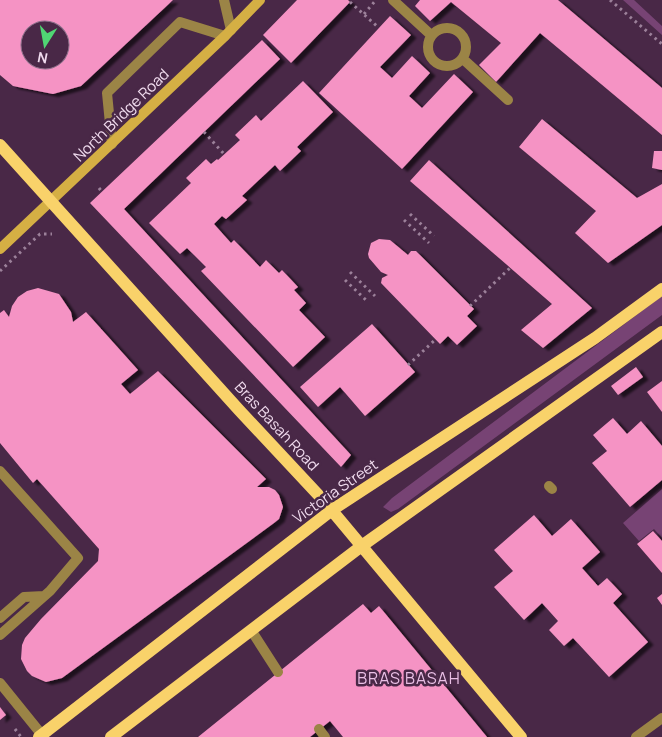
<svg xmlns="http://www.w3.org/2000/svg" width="662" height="737" font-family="Manrope,sans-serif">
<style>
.green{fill:#774374}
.building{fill:#f593c4;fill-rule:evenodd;filter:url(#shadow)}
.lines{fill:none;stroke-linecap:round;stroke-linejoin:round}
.path{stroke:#9c819a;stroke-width:3;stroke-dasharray:2.5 4;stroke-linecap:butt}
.service{stroke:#9b8446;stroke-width:10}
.tertiary{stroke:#9b8446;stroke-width:10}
.secondary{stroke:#d5af44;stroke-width:10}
.primary{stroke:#f9d26a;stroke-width:12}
.labels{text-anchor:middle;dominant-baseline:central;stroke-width:5;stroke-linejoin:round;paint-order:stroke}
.street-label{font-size:15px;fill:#f0dbee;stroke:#492847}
.neighbourhood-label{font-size:16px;letter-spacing:1px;fill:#e9bfe5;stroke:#492847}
</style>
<defs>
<filter id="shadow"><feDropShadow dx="5.5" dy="3" stdDeviation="1" flood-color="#0009"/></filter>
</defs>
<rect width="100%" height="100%" fill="#492847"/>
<path class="green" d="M623,0h11l28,26v9z
M662,296v19l-264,194 -7,3 -8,-5 9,-9z
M662,489v49l-8,-9 -15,12 -16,-18z"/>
<path class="building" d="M0,0h173l-92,86 -28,8 -40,-8 -13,-11zM30,30h30v30h-30z
M297,0h51l2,2 -59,61 -28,-28z
M420,0h138l104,88v47l-122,-102 -44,49 -17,-17 22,-22 -50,-41 -21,19 -15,-15z
M390,16l21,19 -31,32 12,11 20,-22 18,17 -21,23 13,12 32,-34 19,18 -71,77 -83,-76z
M262,40l18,19 -156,150 227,246 -10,12 -251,-264z
M303,81l30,31 -36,35 4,4 -21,20 -5,-6 -33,31 5,4 -21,19 -4,-3 -8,8 17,19 3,-3 26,27 6,-7 13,13 3,-3 16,17 -4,3 12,13 -7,7 26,27 -32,30 -92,-96 5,-4 -19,-19 -7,6 -31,-31 42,-40 -5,-5 20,-19 5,5 6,-5 1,1 22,-20 -5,-5 21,-20 5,6z
M542,119l95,79 25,-14v41l-54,38 -33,-30 21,-22 -77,-64z
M654,151h8v19l-10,-2z
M429,160l163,148 -49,40 -22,-18 31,-26 -142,-123z
M379,239l11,1 18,15 3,-4h5l58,58 -7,7 10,10 -20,19 -9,-9 -8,8 -59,-61 1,-5 6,-3 -7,-3 -12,-14 -1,-4 3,-11z
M38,288l21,6 12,18 2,10 13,-10 52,58 -17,14 9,10 28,-23 108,108 -9,8h12l6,3 4,5 4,12 -4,12 -5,4 -212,155 -16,4 -14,-6 -5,-5 -6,-12 1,-14 3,-7 16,-19 57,-58 1,-12 -62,-70 -4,4 -33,-40v-130l4,-3 5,7 3,-11 6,-9 9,-6z
M372,324l43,48 -50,44 -25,-29 -22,20 -18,-20z
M636,367l7,10 -25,18 -7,-9z
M662,381v31l-15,-20z
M613,418l14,16 14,-13 21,25v34l-32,27 -38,-44 15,-12 -14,-16z
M534,515l18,21 19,-17 29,33 -18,16 16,18 9,-8 15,16 -9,9 35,39 -39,35 -36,-39 -9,8 -15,-16 9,-9 -16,-18 -18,17 -30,-33 19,-16 -19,-21z
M653,531l9,10v32l-25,-29z
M662,594v11l-5,-7z
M363,604l8,9 8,-7 108,131h-144l-13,-16 -20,16h-112z
M0,707l6,8 -6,5z"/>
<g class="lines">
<path class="path" d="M610,0l52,44
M350,2l29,26
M364,14l12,-14
M204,132l20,22
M99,188l3,4
M410,214l24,22
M404,220l25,23
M0,271l40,-37h12
M350,272l25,24
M345,280l23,22
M470,306l40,-38
M408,365l28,-26
M15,729l6,8"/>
<path class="service" d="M224,0l7,30
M393,0l38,35
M428 47a19 19 0 1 1 38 0a19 19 0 1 1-38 0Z
M463,59l45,41
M112,144l-5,-51 73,-71 45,14
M0,471l78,87 -28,33 -50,44
M549,486l3,3
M0,618l24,-21 20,-1
M251,630l27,42
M0,683l42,52
M319,729l6,8"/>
<path class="tertiary" d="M636,737l26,-19"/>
<path class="secondary" d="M0,249l225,-213 35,-36"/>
<path class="primary" d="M0,145l239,265 85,91 197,236
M39,737l293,-227 263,-172 67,-49
M111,737l252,-192 299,-213"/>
</g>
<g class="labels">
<g class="street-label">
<text transform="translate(121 115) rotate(-44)">North Bridge Road</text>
<text transform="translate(277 426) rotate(47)">Bras Basah Road</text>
<text transform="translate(335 491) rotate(-35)">Victoria Street</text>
</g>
<g class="neighbourhood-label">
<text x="409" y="678">BRAS BASAH</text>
</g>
</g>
<g transform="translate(45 45) rotate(191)"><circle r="24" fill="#492847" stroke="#8c708a"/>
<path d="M0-4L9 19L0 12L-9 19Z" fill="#50d674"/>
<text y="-8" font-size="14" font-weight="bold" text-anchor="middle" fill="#f0dbee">N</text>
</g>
</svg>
